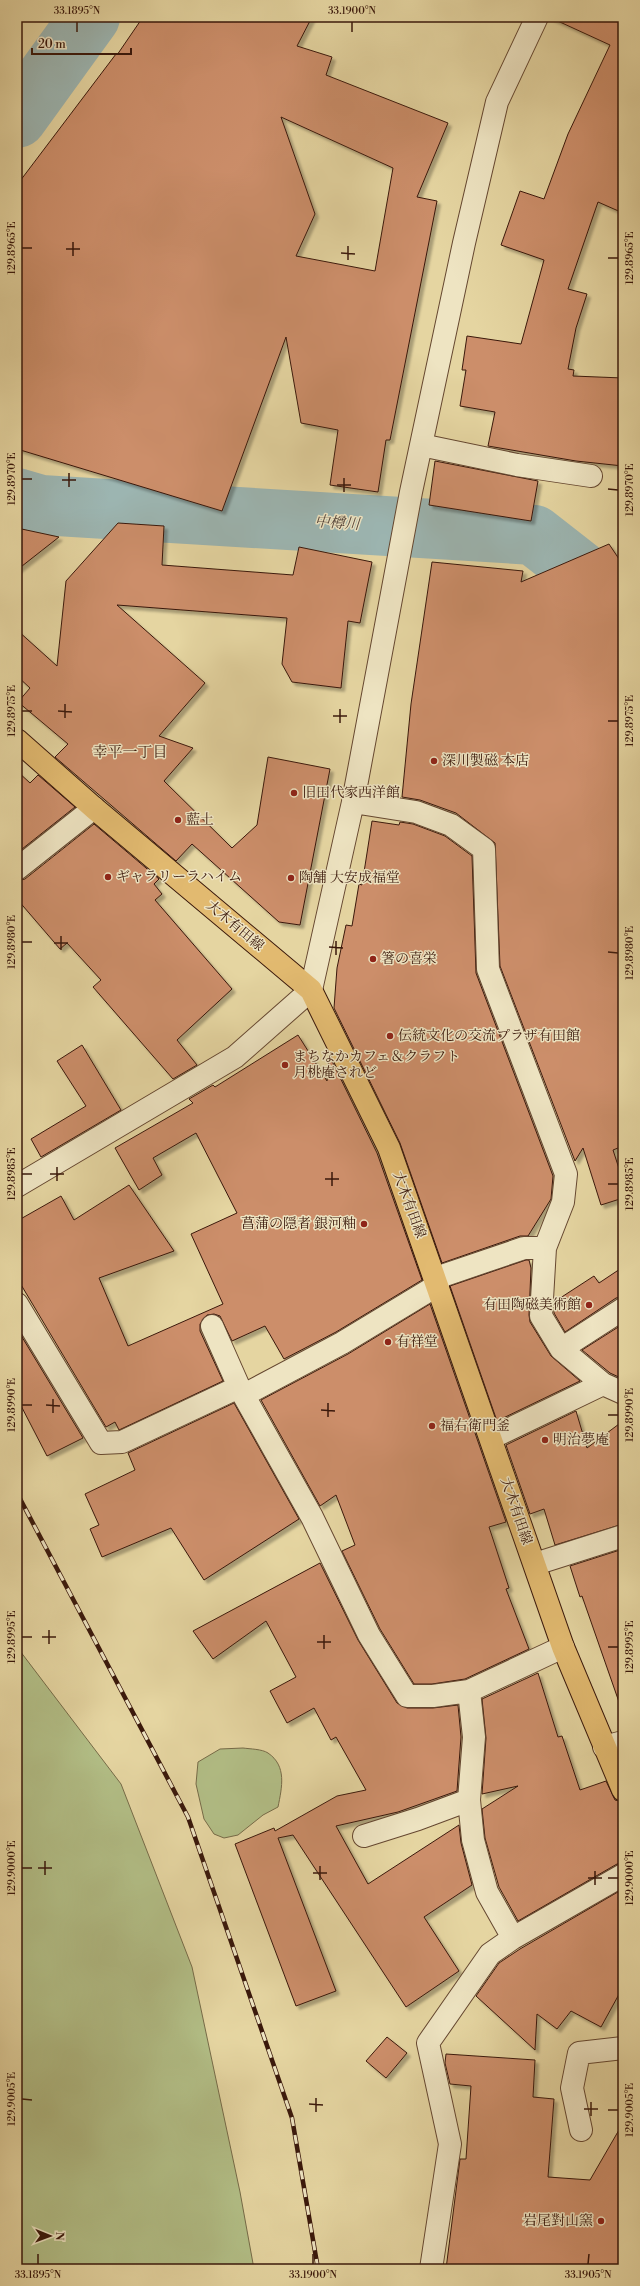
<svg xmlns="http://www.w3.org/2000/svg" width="640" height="2286" font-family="'Libre Bodoni','Noto Serif JP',serif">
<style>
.green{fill:#b2be86;stroke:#766b48}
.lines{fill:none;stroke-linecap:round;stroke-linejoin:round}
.river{stroke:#9cb5b1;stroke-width:60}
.building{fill:#cc8e6b;stroke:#3a180b;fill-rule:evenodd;filter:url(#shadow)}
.minor-casing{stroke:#654730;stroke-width:24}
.major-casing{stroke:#3a180b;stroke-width:24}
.minor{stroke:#eee4c2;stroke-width:22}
.major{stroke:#e2ba70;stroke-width:22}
.rail-casing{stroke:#3a180b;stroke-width:4.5}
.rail{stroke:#eee4c2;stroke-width:3;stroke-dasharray:9;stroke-linecap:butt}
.ticks{fill:none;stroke:#3a180b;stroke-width:1.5}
.poi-dot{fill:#8f2418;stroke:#eee4c2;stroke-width:1.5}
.labels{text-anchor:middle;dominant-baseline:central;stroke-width:3;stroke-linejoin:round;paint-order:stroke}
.poi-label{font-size:14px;fill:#3a180b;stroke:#eee4c2;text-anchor:start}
.street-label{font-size:14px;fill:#3a180b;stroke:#eee4c2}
.water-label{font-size:15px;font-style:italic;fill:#57473d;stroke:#eee4c2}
.neighbourhood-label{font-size:15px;fill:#3a180b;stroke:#eee4c2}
.neatline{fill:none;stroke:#3a180b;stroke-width:1.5}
.ticks-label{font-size:10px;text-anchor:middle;fill:#3a180b}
</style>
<defs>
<filter id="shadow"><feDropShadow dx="3.5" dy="3.5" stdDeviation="1" flood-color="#0004"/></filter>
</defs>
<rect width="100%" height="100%" fill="#e5d5a1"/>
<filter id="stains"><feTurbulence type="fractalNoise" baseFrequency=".005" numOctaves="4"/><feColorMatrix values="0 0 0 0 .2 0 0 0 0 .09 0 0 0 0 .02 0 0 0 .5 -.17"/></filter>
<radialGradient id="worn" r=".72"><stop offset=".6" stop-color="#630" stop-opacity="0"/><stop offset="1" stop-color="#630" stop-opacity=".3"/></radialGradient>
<path class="green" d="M17,1647l104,137 71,183 48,225 14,77h-237z
M243,1748c7,1 19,1 25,5 19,13 14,34 10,54l-15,8 -25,20 -14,3 -10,-4 -10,-15 -8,-35 2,-22 22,-13z"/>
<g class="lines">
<path class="river" d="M17,118l73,-101
M17,498l24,7 493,30 55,43 34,43"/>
</g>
<path class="building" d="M143,17h169l-15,29 35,11 -6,18 122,48 -31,74 20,4 -47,239h-4l-8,52 -48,-7 8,-55 -37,-7 -15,-86 -64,174 -205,-62v-264l99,-131 1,1zM281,117l112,51 -18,103 -79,-15 19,-42z
M549,17h74v196l-25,-11 -30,87 19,5 -11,34 -8,41 6,1 -1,6 50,2v88l-47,-5 -88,-15 7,-34 -35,-6 6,-36h-4l5,-34 54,8 23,-84 -43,-15 19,-54 24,8 24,-65 42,-89z
M435,461l103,20 -7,40 -102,-16z
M118,523l46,3 -2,39 131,10 6,-28 73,15 -12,61 -12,-2 -7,67 -49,-6 -10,-18 5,-46 -170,-13 88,78 -46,53 34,12 -29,33 68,67 25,-23 11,-68 62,12 -30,156 -21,-3 -87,-78 -16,17 -121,-104 13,-13 -50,-42 12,-14 -13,-12v-46l40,36 9,-85z
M17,528l42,9 -42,33z
M609,544l14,21v581l-10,4 10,31v17l-22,7 -18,-57 -8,13 -75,-195 -5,-123 -39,-30 -36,-13 -18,-3 9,-93 21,-142 91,9 -2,11z
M17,771l13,12 8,-8 37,32 -58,46z
M372,821l27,4 1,-3 13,2 32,12 27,20 4,117 77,203 -2,23 -23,37h-8l-78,27 -42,-120 -66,-135 3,-40 9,-43 6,1 7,-42 3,1z
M94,824l65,55 -5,5 8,10 -7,6 77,89 -55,51 20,25 -24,14 -80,-92 8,-7 -34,-37 -7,6 -43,-50v-18l8,-2z
M298,1035l29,46 2,-26 48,98 45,127 -86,52 -52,27 -19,-33 -33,15 -12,-25 -6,-2 -7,1 -7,9v7l23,50 -104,49 -4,-8 -9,5 -89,-149v-57l44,-25 13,24 55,-35 45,66 -75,27 29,68 95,-42 -32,-70 46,-21 -41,-80 -43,25 9,17 -23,15 -24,-42 78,-45 -4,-4 24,-14 2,2z
M82,1045l39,65 -80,47 -10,-18 55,-33 -29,-45z
M526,1260h3l2,8 -2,47 1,7 21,34 29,25 -83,40 -47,-135z
M623,1267v30l-7,1 -51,34 -11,-19v-11l40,-26 5,7z
M430,1304l76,218 -17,5 20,61 -3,1 23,60 -64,30 -33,5h-18l-34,-55 -38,-78 13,-6 -19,-50 -16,11 -59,-106 87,-46z
M623,1324v55l-13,-6 -28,-23z
M19,1332l64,106 -36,18 -30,-58v-65z
M234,1403l65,116 -95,61 -33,-52 -69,29 -12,-28 9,-4 -14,-31 50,-24 -7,-17z
M576,1411l11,37 36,-27v103l-68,21 -11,-36 -14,5 -24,-69z
M623,1549v152l-4,1 -37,-106 -2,1 -10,-31z
M320,1563l38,77 39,63 10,5h26l25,-3 3,32 -4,54 -59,21 -62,14 32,58 91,-59 2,18 11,42 -48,32 35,54 -53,36 -113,-172 -15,3 58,153 -40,15 -61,-162 39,-16 1,3 62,-35 29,-6 -30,-53 -5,3 -17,-32 -27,15 -17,-32 26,-14 -30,-56 -53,38 -20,-28z
M538,1673l20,64 4,-1 18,54 26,-9 9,19 8,2v61l-6,1 -99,57 -19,-34 -14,-49 -3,-29 36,-23 -36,8 4,-56 -4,-39z
M623,1889v98l-22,40 -30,-16 -14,18 -20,-15 -2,36 -59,-54 23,-33 21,-14z
M387,2037l20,16 -21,25 -20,-17z
M446,2054l89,6 -2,37 21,2 -6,78 42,3 33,-57v146h-177l14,-110h6l5,-73 -21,-2 -5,-21z"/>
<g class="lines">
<g class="minor-casing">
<path id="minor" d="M421,445l96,20 74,11
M353,802l63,10 35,13 33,24 4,120 78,205 -3,28 -18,46 -4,68 20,33 42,35 20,9
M17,869l77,-61
M17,1186l218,-129 76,-67 42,-188 58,-310 53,-249 33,-141 40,-85
M436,1278l88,-30h21
M17,1304l84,139 21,-1 117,-55
M212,1326l27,61 73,130 57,118 38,61h26l36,-5 94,-44
M561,1349l62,-40
M244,1395l98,-52 96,-58
M491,1438l112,-54
M535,1564l88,-28
M469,1691l5,46 -5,63 4,40 14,52 26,46 110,-63
M604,1747l19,-5
M364,1836l54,-17 51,-19
M581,2130l-9,-42 7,-35 44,-5
M431,2269l19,-125 -22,-101 62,-89 23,-16"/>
</g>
<g class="major-casing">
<path id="major" d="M17,740l77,68 217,182 78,158 174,499 60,143"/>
</g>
<use href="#minor" class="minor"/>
<use href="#major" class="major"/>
<g class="rail-casing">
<path id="rail" d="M17,1493l171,324 104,301 26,151"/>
</g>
<use href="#rail" class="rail"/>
</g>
<path class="ticks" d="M77,32v-10M352,32v-10M22,248h10M66,249h14M341,253l14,1M73,256v-14M608,258h10M348,260v-14M22,479h10M62,480h14M337,485h14M69,487v-14M608,489l10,1M344,492v-14M22,711h10M58,711l14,1M333,716h14M65,718v-14M608,721h10M340,723v-14M22,942h10M54,943h14M329,947l14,1M61,950v-14M608,952l10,1M336,955v-14M22,1174h10M50,1174h14M325,1179h14M57,1181v-14M608,1184h10M332,1186v-14M22,1405h10M46,1405l14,1M321,1410l14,1M53,1413v-14M608,1415h10M328,1417v-14M22,1637h10M42,1637h14M317,1642h14M49,1644v-14M608,1647h10M324,1649v-14M22,1868h10M38,1868h14M313,1873h14M45,1875v-14M588,1878h14M608,1878h10M320,1880v-14M595,1885v-14M22,2099l10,1M309,2104l14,1M584,2109h14M608,2110h10M316,2112v-14M591,2116v-14M38,2264v-10M313,2264v-10M588,2264l1,-10"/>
<g class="poi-dot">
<circle cx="434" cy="761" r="4"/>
<circle cx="294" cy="793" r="4"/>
<circle cx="178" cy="820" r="4"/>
<circle cx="108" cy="877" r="4"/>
<circle cx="291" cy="878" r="4"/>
<circle cx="373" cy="959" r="4"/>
<circle cx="390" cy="1036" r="4"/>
<circle cx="285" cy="1065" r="4"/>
<circle cx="364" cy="1224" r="4"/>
<circle cx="589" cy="1305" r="4"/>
<circle cx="388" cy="1342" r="4"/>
<circle cx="432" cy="1426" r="4"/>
<circle cx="545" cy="1440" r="4"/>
<circle cx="601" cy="2221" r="4"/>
</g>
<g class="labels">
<g class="poi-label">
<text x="442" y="761">深川製磁 本店</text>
<text x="302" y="793">旧田代家西洋館</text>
<text x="186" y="820">藍土</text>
<text x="116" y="877">ギャラリーラハイム</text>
<text x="299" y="878">陶舗 大安成福堂</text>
<text x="381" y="959">箸の喜栄</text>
<text x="398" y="1036">伝統文化の交流プラザ有田館</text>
<text x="293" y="1057">まちなかカフェ＆クラフト<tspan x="293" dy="16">月桃庵されど</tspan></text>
<text x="356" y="1224" text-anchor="end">菖蒲の隠者 銀河釉</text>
<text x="581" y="1305" text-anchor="end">有田陶磁美術館</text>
<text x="396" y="1342">有祥堂</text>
<text x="440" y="1426">福右衛門釜</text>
<text x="553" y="1440">明治夢庵</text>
<text x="593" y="2221" text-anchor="end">岩尾對山窯</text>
</g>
<g class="street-label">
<text transform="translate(235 926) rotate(40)">大木有田線</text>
<text transform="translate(409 1205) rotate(70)">大木有田線</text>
<text transform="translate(516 1511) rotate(71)">大木有田線</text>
</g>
<g class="water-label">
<text transform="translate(337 523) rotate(4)">中樽川</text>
</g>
<g class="neighbourhood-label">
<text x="130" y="752">幸平一丁目</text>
</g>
</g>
<rect width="640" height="2286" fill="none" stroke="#e5d5a1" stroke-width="44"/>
<g transform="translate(50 2236) rotate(91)" stroke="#eee4c2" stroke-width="3" paint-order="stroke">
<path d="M0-3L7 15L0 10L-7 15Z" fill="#3a180b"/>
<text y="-6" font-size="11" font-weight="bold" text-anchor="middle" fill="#3a180b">N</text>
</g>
<path d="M32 48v6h99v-6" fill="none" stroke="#3a180b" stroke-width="2"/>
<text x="38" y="48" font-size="12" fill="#3a180b" stroke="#eee4c2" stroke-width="3" paint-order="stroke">20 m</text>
<rect x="22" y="22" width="596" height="2242" class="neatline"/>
<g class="ticks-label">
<text x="77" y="14">33.1895°N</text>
<text x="352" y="14">33.1900°N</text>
<text transform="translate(11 248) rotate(-90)" y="4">129.8965°E</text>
<text transform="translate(629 258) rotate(-90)" y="4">129.8965°E</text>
<text transform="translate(11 479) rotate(-90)" y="4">129.8970°E</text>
<text transform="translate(629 490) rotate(-90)" y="4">129.8970°E</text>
<text transform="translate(11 711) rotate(-90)" y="4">129.8975°E</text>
<text transform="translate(629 721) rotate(-90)" y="4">129.8975°E</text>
<text transform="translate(11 942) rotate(-90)" y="4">129.8980°E</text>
<text transform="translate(629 953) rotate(-90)" y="4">129.8980°E</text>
<text transform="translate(11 1174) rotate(-90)" y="4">129.8985°E</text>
<text transform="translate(629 1184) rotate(-90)" y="4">129.8985°E</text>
<text transform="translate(11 1405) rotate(-90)" y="4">129.8990°E</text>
<text transform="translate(629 1415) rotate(-90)" y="4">129.8990°E</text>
<text transform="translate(11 1637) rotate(-90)" y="4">129.8995°E</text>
<text transform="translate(629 1647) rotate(-90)" y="4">129.8995°E</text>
<text transform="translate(11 1868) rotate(-90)" y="4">129.9000°E</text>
<text transform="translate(629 1878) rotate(-90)" y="4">129.9000°E</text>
<text transform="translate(11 2099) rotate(-90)" y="4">129.9005°E</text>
<text transform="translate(629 2110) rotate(-90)" y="4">129.9005°E</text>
<text x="38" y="2278">33.1895°N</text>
<text x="313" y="2278">33.1900°N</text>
<text x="588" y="2278">33.1905°N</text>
</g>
<rect width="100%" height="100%" filter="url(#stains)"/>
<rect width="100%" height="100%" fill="url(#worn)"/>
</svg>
